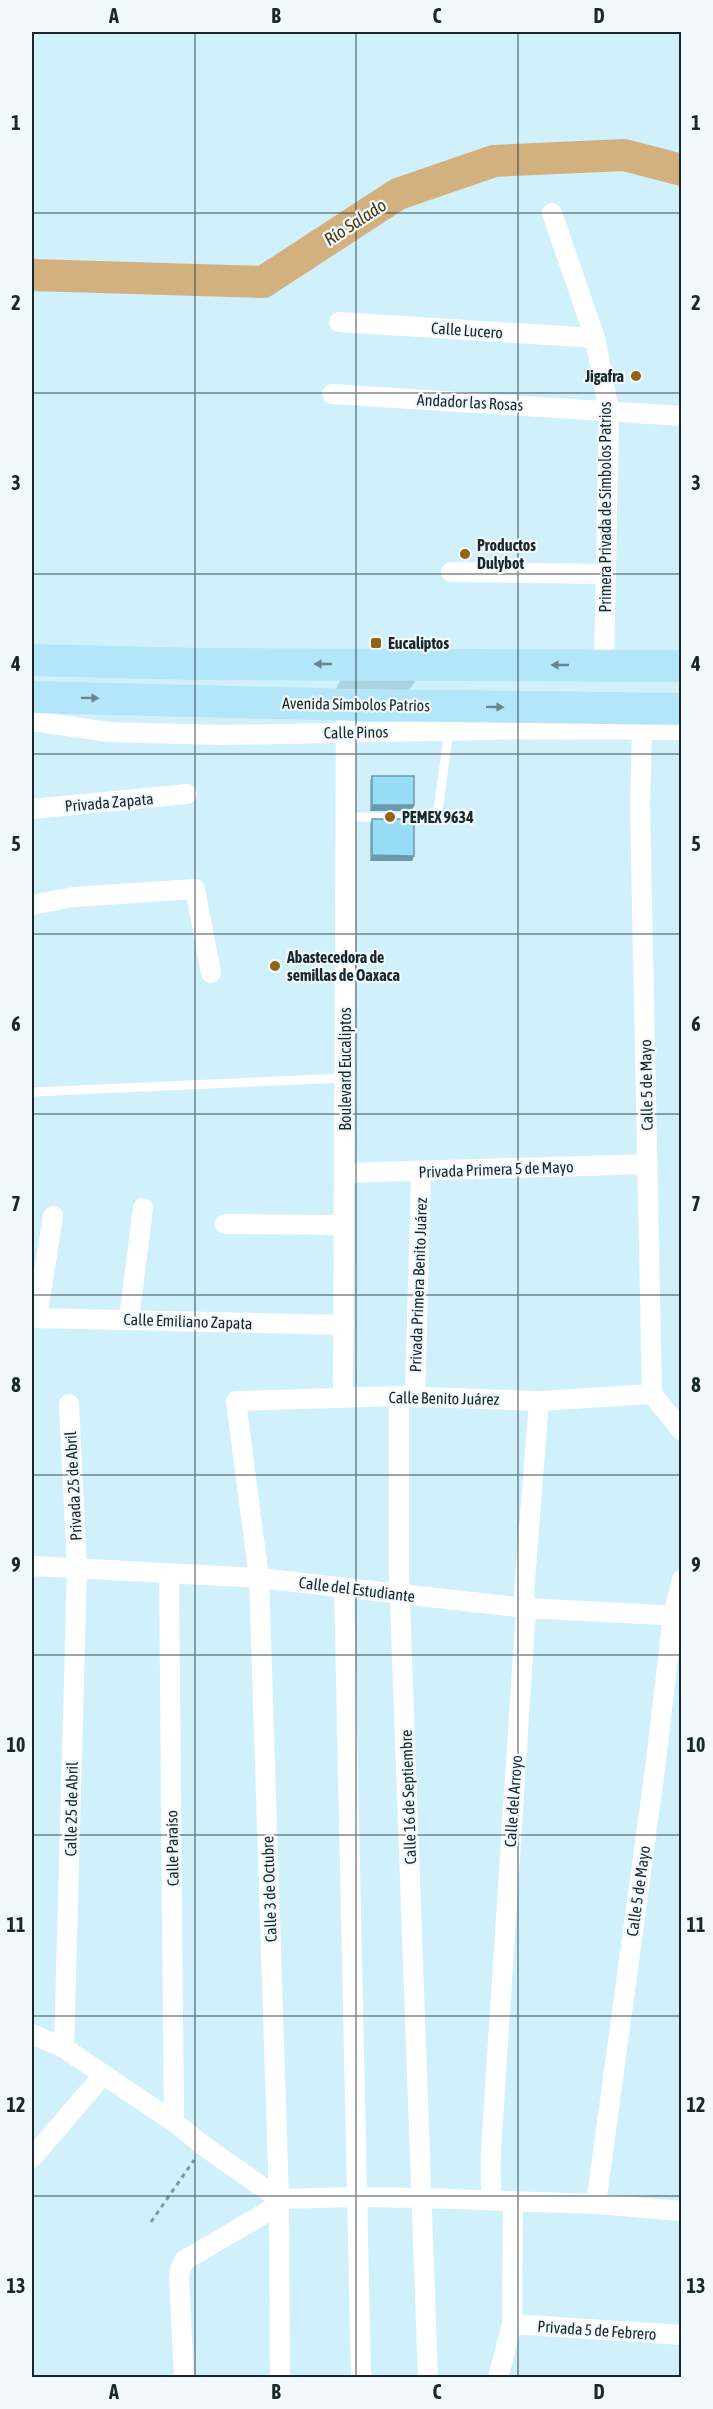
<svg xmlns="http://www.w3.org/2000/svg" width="713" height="2409" font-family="'Asap Condensed',sans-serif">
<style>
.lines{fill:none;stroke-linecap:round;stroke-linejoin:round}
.river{stroke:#d3b17e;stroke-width:32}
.path{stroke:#8199a2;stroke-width:3;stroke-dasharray:4.5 4.5;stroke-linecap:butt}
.service{stroke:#fff;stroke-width:9}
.minor{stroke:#fff;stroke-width:20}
.primary{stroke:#aed1df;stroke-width:30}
.trunk{stroke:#b3e6f8;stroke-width:32}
.wall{fill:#82bed3}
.shaded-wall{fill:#6a9bac}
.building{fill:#97ddf5;stroke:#6a9bac;stroke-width:1.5}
.oneway{fill:#668792}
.grid{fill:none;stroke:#19282d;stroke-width:1.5;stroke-opacity:0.55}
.poi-dot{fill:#91650e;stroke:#f1f9fc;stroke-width:2}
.labels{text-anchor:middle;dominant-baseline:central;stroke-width:4.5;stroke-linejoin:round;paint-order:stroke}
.street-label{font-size:16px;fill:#19282d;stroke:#f1f9fc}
.poi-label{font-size:16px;font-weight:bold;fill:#19282d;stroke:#f1f9fc;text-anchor:start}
.water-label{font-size:18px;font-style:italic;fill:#4d360c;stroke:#f1f9fc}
.neatline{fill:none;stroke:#19282d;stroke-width:2}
.grid-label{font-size:20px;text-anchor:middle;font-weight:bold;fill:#19282d}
</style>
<rect width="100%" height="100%" fill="#d0f0fc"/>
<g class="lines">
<path class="river" d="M32,275l231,7 135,-88 96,-33 130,-6 58,15"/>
<path class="path" d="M151,2222l43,-62"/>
<path class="service" d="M346,817l91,1 12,-88
M32,1092l313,-14"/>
<path class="minor" d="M552,213l43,125 14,73 -5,254
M339,322l256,16
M332,394l350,22
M451,572l155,2
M32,721l77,11 114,3 312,-6 147,1
M642,729l-2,77 12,588 30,37
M32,809l155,-15
M32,905l42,-8 121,-8 16,84
M344,1173l304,-9
M225,1224l119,1
M32,1318l312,7
M37,1318l16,-102
M129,1319l14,-111
M399,1396v179l29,803
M343,1398l3,-693
M415,1398l6,-227
M32,1566l227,12 267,30 156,8
M169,1574l5,548
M344,1587l17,791
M32,2034l32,14 110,74 30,24 75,53 77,-2 67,1 173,6 86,7
M64,2048l13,-479 -8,-165
M32,2158l71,-83
M491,2201v-51l35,-542 -2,-15 15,-192
M596,2204l59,-435 18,-153 9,-37
M512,2324l170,11
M184,2378l-5,-101 2,-10 4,-7 94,-55
M280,2378l-1,-179 -20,-621 -23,-177 163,-5 140,5 113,-7
M498,2378l14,-54 1,-123"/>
<path class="primary" d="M346,705c10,-34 25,-28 55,-29"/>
<path class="trunk" d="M32,660l165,4 485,2
M32,697l329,8 321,4"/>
</g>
<path class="wall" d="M372,776l42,29 -2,6h-42v-30z
M372,819l42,37 -2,5h-42v-37z"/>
<path class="shaded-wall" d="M372,805h42l-2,6h-42z
M372,855l42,1 -2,5h-42z"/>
<path class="building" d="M372,776h42v29h-42z
M372,819h42v37l-42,-1z"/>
<defs><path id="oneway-solid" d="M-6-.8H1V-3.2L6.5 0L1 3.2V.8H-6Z" transform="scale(1.5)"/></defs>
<g class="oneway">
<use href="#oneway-solid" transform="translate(323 664) rotate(-180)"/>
<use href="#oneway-solid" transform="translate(560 665) rotate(-180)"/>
<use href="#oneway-solid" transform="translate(90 698) rotate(1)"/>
<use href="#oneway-solid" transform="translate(495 707) rotate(1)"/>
</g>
<path class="grid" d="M195,32v2346M356,32v2346M518,32v2346M32,213h650M32,393h650M32,574h650M32,754h650M32,934h650M32,1114h650M32,1295h650M32,1475h650M32,1655h650M32,1835h650M32,2016h650M32,2196h650"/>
<g class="poi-dot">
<circle cx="636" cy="376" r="6"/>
<circle cx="465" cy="554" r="6"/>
<rect x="370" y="637" width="12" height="12" rx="3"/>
<circle cx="390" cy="817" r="6"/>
<circle cx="275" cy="966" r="6"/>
</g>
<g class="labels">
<g class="street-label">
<text transform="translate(467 330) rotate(4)">Calle Lucero</text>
<text transform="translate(470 402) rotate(3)">Andador las Rosas</text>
<text transform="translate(605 507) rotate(-90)">Primera Privada de Símbolos Patrios</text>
<text transform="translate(356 704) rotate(1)">Avenida Símbolos Patrios</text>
<text transform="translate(356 732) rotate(-1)">Calle Pinos</text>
<text transform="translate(109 802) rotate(-5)">Privada Zapata</text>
<text transform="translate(345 1069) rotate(-90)">Boulevard Eucaliptos</text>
<text transform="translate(646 1085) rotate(-91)">Calle 5 de Mayo</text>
<text transform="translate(496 1169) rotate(-2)">Privada Primera 5 de Mayo</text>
<text transform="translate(418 1285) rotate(-88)">Privada Primera Benito Juárez</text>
<text transform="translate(188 1321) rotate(2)">Calle Emiliano Zapata</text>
<text transform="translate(444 1398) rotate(1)">Calle Benito Juárez</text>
<text transform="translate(73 1486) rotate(-93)">Privada 25 de Abril</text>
<text transform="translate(357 1589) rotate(7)">Calle del Estudiante</text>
<text transform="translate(408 1797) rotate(-92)">Calle 16 de Septiembre</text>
<text transform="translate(513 1801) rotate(-86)">Calle del Arroyo</text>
<text transform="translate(71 1809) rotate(-89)">Calle 25 de Abril</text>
<text transform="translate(172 1848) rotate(-91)">Calle Paraíso</text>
<text transform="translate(269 1889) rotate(-92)">Calle 3 de Octubre</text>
<text transform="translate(638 1891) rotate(-82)">Calle 5 de Mayo</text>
<text transform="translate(597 2330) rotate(4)">Privada 5 de Febrero</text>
</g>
<g class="poi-label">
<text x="624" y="376" text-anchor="end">Jigafra</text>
<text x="477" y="545">Productos<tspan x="477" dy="18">Dulybot</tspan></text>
<text x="388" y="643">Eucaliptos</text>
<text x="402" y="817">PEMEX 9634</text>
<text x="287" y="957">Abastecedora de<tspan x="287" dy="18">semillas de Oaxaca</tspan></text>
</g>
<g class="water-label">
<text transform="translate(355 222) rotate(-33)">Río Salado</text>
</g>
</g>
<rect width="713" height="2409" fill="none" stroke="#f1f9fc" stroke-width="66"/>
<rect x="33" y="33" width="647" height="2343" class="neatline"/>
<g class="grid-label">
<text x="114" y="23">A</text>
<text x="276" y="23">B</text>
<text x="437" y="23">C</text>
<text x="599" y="23">D</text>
<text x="16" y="130">1</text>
<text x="696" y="130">1</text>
<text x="16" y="310">2</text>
<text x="696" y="310">2</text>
<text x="16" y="490">3</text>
<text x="696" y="490">3</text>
<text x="16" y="671">4</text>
<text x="696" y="671">4</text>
<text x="16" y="851">5</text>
<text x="696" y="851">5</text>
<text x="16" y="1031">6</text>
<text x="696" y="1031">6</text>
<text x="16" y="1211">7</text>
<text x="696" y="1211">7</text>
<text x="16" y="1392">8</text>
<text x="696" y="1392">8</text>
<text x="16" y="1572">9</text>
<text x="696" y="1572">9</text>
<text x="16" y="1752">10</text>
<text x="696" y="1752">10</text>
<text x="16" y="1932">11</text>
<text x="696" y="1932">11</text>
<text x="16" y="2112">12</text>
<text x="696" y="2112">12</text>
<text x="16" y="2293">13</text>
<text x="696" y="2293">13</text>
<text x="114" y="2399">A</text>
<text x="276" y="2399">B</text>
<text x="437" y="2399">C</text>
<text x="599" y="2399">D</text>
</g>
</svg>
